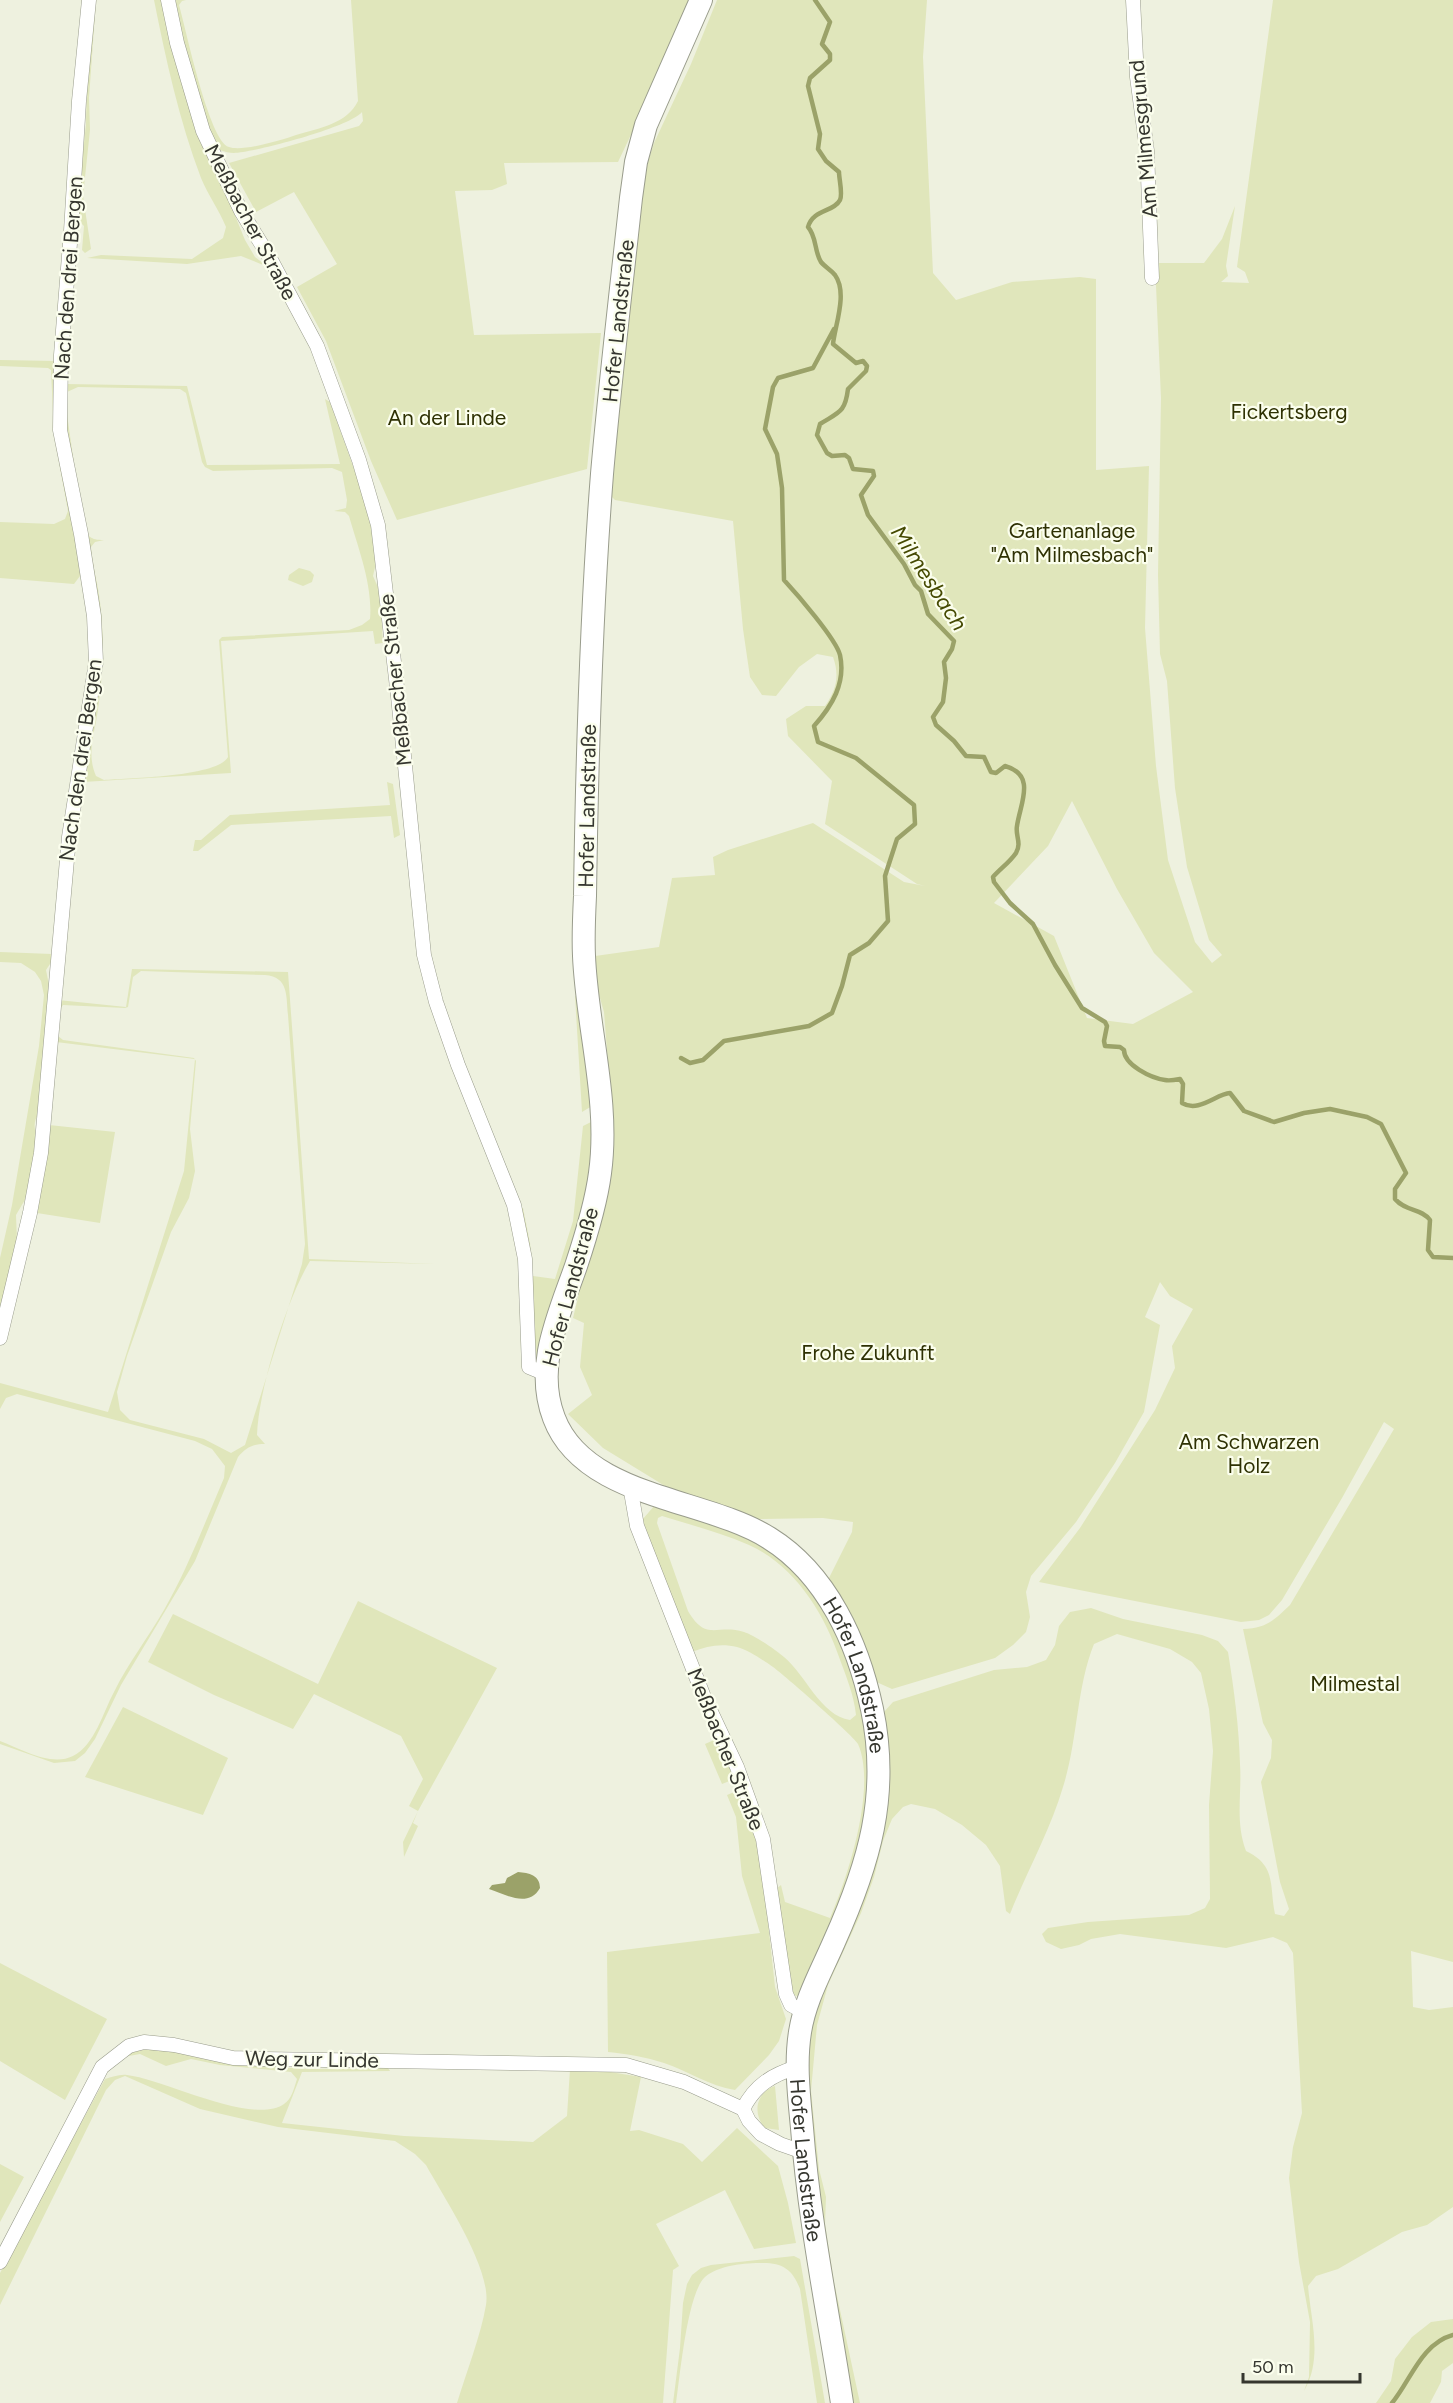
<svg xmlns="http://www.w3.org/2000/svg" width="1453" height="2403" font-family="Figtree,sans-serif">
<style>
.green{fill:#e0e6bb;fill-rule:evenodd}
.water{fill:#9ba269}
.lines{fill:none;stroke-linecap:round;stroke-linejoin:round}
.stream{stroke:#9ba269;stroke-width:4.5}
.minor-casing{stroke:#999c8c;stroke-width:15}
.primary-casing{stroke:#999c8c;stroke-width:24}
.minor{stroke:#fff;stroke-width:14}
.primary{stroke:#fff;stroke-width:22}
.labels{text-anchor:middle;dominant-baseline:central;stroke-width:4.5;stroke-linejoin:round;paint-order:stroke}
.street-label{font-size:21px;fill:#35362f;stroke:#fbfeed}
.park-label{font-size:21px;fill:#2e3103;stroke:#fbfeed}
.water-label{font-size:22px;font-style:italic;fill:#454a02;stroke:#fbfeed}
</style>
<rect width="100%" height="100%" fill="#eef1df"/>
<path class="green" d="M94,0h2l-7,98 1,32 -7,66 8,53 -6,4 -3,-3 2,-24 -5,-5 -2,-13 9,-84 1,-50z
M154,0h11l30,117 50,123 10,17 13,10 -27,-11 -54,8 -100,-6 14,-3 91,4 31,-21 3,-11c-7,-17 -18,-32 -25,-49 -22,-58 -35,-118 -47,-178z
M176,0h10l-4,1 -3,4c7,24 30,136 50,142 13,5 53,-7 67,-12 23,-7 51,-11 62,-34l-7,-101h341l-3,13 -71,149 -114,1 3,21 -15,6 -37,1 19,144 127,-2 -14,136 -190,51 -26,-59 -45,-120 -29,-54 40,-23 -43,-72 -38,20 -27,-49 130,-37 4,-5 -1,-9c-12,15 -106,40 -128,41 -5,0 -9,-1 -14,-3 -13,-17 -47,-129 -44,-150z
M717,0h210l-4,57 10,216 23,27 56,-18 68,-5 16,2v191l53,-4 -4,162 11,138 12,94 27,82 17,21 10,-8 -13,-15 -22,-73 -12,-79 -8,-107 -7,-27 -2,-79 3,-177 -6,-135h49l18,-24 13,-33 -9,60 2,10 -7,6 28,1 -4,-11 -8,-5 36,-267h180v1962l-42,-11 2,56 16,3 24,-3v200l-26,18 -25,7 -64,37 -22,7 -8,10c3,35 15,73 -4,105l5,-14 1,-55 -11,-60 -10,-84 4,-31 9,-34 -9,-160 -6,-10 -14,-6 -47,11 -106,-14 -29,5 -12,6 -18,4 -15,-7 -4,-8 6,-6 40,-6 101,-7 16,-7 5,-9 -1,-94 4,-54 -4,-42 -8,-36 -9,-11 -22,-13 -53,-15 -23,10c-18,45 -16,96 -31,143 -13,44 -36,84 -53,127l-4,-3 -6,-45 -14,-21 -24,-20 -27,-16 -24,-5 -8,3 -11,12 -9,22 -9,36 -13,36 -33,72 -11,40 -6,66 8,78 7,28 -1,27 9,58 26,121h-10l-27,-152 -19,-183 9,-57 43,-98 27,-200 10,-11 101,-32 33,-3 19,-7 9,-15 4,-19 11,-14 21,-4 32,11 79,16 16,6 10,11c6,37 11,75 12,112 2,30 -5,58 6,87 31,15 23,34 29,63l9,2 5,-7 -9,-27 -19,-100 10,-24 1,-18 -9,-17 -20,-94c24,-1 30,-8 47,-24l104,-176 -10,-7 -42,76 -60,102 -13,15 -10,5 -18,2 -202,-40 41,-54 75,-118 20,-42 -3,-22 21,-37 -23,-13 -10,-14 -15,35 15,8 -16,87 -29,51 -39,59 -45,54 -5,16 4,25 -4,15 -13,13 -18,13 -103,31 -20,-9 -43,-102 23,-46 1,-10 -30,-4 -67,1 -91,-33 -62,-38 -35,-34 24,-19 -12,-28 4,-44 -11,-5 31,-128 9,-64 -9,-114 -16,-55 71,-10 13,-69 43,-3 -2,-18 15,-7 85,-27 91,59 21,4 -8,-2 -92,-60 7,-43 -44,-45 -2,-17 20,-13h19c11,-16 15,-30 8,-49l-16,-3 -18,13 -23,29 -14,-1 -12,-18 -7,-48 -10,-108 -118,-21 -5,-5 26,-295 18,-57 37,-79zM1072,801l45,88 37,64 39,39 -60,32 -46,-6 -33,-82 -60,-33 54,-57z
M70,296l-2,47 3,2c-1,14 -5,24 -6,39l122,2 20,79 133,-1 -15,-65 5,3 37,103 12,44 -6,27 7,16 3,51 -8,1 -2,-13 -152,10 10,132 -148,9c5,-40 15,-79 17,-119 3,-47 -8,-93 -16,-139 4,13 6,16 20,16l-9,2 -4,5c1,18 7,36 9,55 5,41 3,79 -4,120 -4,19 -8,35 0,54l8,4c24,-2 113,-3 124,-23l-9,-117 3,-3 127,-7 13,-5 8,-6c3,-34 -12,-71 -21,-103l-4,-4 -11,-1 12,-3 1,-8 -5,-28 -10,-4 -119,3 -8,-4 -3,-5 -16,-69 -6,-4 -102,-2 -11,5 -1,15 15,107c-21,-72 -18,-145 -11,-218z
M0,360l56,1 28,219 -4,-4 -6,8 -74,-6v-56l54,2 11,-5 3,-8 -14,-76 -3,-65 -3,-2 -48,-2z
M299,568l11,3 4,4 -2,7 -9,4 -15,-6 1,-5z
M387,782l6,2 7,51 -6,3 -3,-22 -160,9 -33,26h-5l2,-11h6l29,-25 160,-10z
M55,918l3,3 -4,37 -8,12c11,46 -1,97 -7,143 -6,8 -5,16 -2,25l-7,53 -14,24 1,26 -17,76v-59l12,-53 27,-159 5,-51 -3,-14 -6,-9 -14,-9 -21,-1v-10l52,2z
M132,969l156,3 21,287 126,5 -125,-3c-24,40 -51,127 -53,174l8,9c-13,0 -19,4 -27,13l-43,104 -74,124 -26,54 -10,14 -10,8 -21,2 -54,-19v-3c21,8 51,26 73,15 22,-11 30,-44 41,-64 14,-29 34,-54 50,-82 24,-42 41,-88 60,-132l1,-12 -13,-17 -17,-8 -178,-47 -11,4 -6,11v-26l108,29 76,-241 11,-112 -139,-17 2,-6 5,4 131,18 2,3 -6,68 5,42 -6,27 -18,34 -44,124 -10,36 3,18 10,10 74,19 27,14 14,-8 57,-181 3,-20 -17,-229c-2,-19 1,-38 -23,-40l-124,-4 -8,6 -5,30 -3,1 -62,-3 -4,5 -1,-10 68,7z
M575,996l7,2 10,108 -10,6z
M595,1120l-5,65 -52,172 -3,-1 -16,-146 4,-2 7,35 3,33 22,3 18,-58 10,-95z
M49,1125l66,7 -15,91 -63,-10z
M655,1505l83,28 46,26 43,54 18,39 18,57 7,62 -5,61 -10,38 -54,125 -5,1 -5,-3 -16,-103 6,-5 4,17 45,16c18,-41 47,-131 28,-174 -2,-6 -75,-70 -85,-77 -10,-7 -25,-17 -36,-20 -16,-4 -30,-1 -45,5l-50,-132zM662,1516c29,9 60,17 87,29 45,20 75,68 90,112 7,19 15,38 17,58l-6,5c-29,-4 -45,-46 -66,-63 -8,-7 -30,-22 -40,-25 -27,-9 -37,11 -56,-21l-31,-88 1,-5z
M358,1601l139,67 -79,143 -5,12 5,3 -14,31 -1,-15 15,-31 -9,-5 14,-27 -22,-43 -87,-42 -21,35 -79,-34 -66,-33 25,-48 145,70z
M123,1707l105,51 -25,57 -118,-38z
M714,1740l6,5 17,33 -15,6 -17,-40z
M741,1789l18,50 16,148 11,32 -7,22 -10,14 -34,35c-26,-4 -47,-19 -71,-27 -18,-6 -37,-9 -56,-11l-1,-100 153,-19 -18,-57 -6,-59 -9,-22z
M0,1963l107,56 -42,81 -65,-39z
M153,2048l90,17 68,4 77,-1 2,3 -88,1 -20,51 122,13 129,6 34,-26 3,-47 34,2 37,6 -11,54 9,-1 44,14 19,18 35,-34 41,38 10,37 8,40 -42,6 -29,-59 -69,34 23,42 -6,4 -10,133h-206c9,-30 24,-68 29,-98 6,-36 -42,-107 -60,-140l-11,-11 -20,-13 -117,-14 -78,-18 -75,-33 -10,4 -9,10 -106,215v-32l105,-194c7,-2 15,-5 22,-4 37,4 125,51 157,29 8,-5 10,-16 13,-25l-6,-7 -71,-7 -29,-6 -25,7 -26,-12 -17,3 10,-5z
M775,2086l4,44 -14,-2c-13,-14 -9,-36 10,-42z
M0,2164l24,13 -24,45z
M794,2256l6,3 25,144h-8l-17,-114c-7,-19 -17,-26 -37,-26 -18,0 -44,2 -58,14 -18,17 -25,100 -29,126h-3l7,-55 3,-45 4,-19 5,-9 9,-7 10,-3z
M1453,2319v44l-11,8 -1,11 -11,21h-54l15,-22 4,-22 17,-22 19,-15z"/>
<path class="water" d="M518,1872c11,1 22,3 22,16 -12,21 -35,6 -51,1l3,-4 13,-2 2,-5z"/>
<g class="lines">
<path class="stream" d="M815,0l15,22 -8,22 8,10v6l-20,18 -2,8 12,48 -2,15 8,12 13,11c0,7 4,22 1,28 -6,12 -27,9 -32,27 9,10 6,24 13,35 4,5 10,8 14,13 13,18 0,50 -2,69l23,19 7,-2 4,5 -1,5 -18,18c-3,24 -9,23 -28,35l-3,11 10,18 5,3 13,-1 4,3 4,11 20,2 1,5 -13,19 7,20 36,49 11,21 6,6 7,23 26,27 -2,8 -8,13 2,16 -3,24 -10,15 3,8 18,16 12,15 18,1 7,15 5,1 9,-7c32,9 15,38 12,60 -2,9 5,17 -1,27 -6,9 -16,16 -23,24l1,5 16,21 23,21 22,41 27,43 23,14 2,4 -3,15 1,5 15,1 4,3c0,15 27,28 41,30 4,1 10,0 15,-1l3,5 -1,19c17,10 34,-9 48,-10l14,18 30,11 30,-9 26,-4 37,8 14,7 25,49 -11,16v10c11,13 26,9 35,21l-2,30 5,7 20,1
M681,1058l9,5 13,-3 21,-19 85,-15 23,-13 10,-27 8,-31 19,-12 19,-22 -3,-45 12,-37 18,-15 -1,-19 -58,-47 -38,-16 -4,-16c18,-20 32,-43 26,-71 -4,-16 -44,-62 -56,-75l-2,-92 -5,-34 -12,-25 8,-42 5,-9 35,-10 21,-39
M1392,2403c19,-23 29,-59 61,-68"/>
<g class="minor-casing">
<path id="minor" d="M168,0l9,43 26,88 38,80 29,47 47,88 42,114 19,65 20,171 26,259 12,47 22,63 56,140 11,54 4,108 17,7
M1133,0l4,77 10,74 5,127
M0,1338l30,-125 11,-60 28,-316 27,-175 -2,-46 -13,-82 -21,-104 1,-75 10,-124 8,-130 10,-101
M630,1486l7,40 67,171 33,70 26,72 23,155 5,11 13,7
M743,2109c12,-24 29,-34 54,-42
M0,2262l102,-195 27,-21 15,-4 30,3 59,13 29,1 364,6 58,17 59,27 6,12 12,13 19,10 23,8"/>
</g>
<g class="primary-casing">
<g id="primary">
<path id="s1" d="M701,0l-55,125 -10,37 -5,36c-10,92 -21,184 -29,276 -11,140 -15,281 -17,422 -1,20 -2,40 -1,60 3,72 26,145 16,217 -4,31 -14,63 -24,93 -17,49 -42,100 -22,152 30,80 152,80 215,120 58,36 89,105 103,171 18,86 -3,155 -38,233 -13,30 -29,58 -34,90 -5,32 -1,64 2,96 7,93 26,183 40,275"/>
</g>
</g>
<use href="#minor" class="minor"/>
<use href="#primary" class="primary"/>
</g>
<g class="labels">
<g class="street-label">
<text transform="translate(1143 139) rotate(-95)">Am Milmesgrund</text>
<text transform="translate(251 222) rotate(62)">Meßbacher Straße</text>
<text transform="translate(68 278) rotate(-86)">Nach den drei Bergen</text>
<text transform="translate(618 321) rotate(-84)">Hofer Landstraße</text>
<text transform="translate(395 680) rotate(-96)">Meßbacher Straße</text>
<text transform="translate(80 760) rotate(-82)">Nach den drei Bergen</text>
<text transform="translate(587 806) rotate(-89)">Hofer Landstraße</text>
<text transform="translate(570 1287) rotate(-75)">Hofer Landstraße</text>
<text stroke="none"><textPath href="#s1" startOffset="1864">Hofer Landstraße</textPath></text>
<text transform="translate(726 1749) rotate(68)">Meßbacher Straße</text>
<text transform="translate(312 2059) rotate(1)">Weg zur Linde</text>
<text stroke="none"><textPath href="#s1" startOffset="2367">Hofer Landstraße</textPath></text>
</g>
<g class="park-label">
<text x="1289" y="411">Fickertsberg</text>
<text x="447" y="417">An der Linde</text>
<text x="1072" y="530">Gartenanlage<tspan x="1072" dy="24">"Am Milmesbach"</tspan></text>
<text x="868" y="1352">Frohe Zukunft</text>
<text x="1249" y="1441">Am Schwarzen<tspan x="1249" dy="24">Holz</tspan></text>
<text x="1355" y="1683">Milmestal</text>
</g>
<g class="water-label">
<text transform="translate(929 578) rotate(57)">Milmesbach</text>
</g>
</g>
<path d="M1243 2373v9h117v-9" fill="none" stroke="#35362f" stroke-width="3"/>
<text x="1252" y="2373" font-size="18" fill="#35362f" stroke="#fbfeed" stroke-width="4.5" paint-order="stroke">50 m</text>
</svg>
